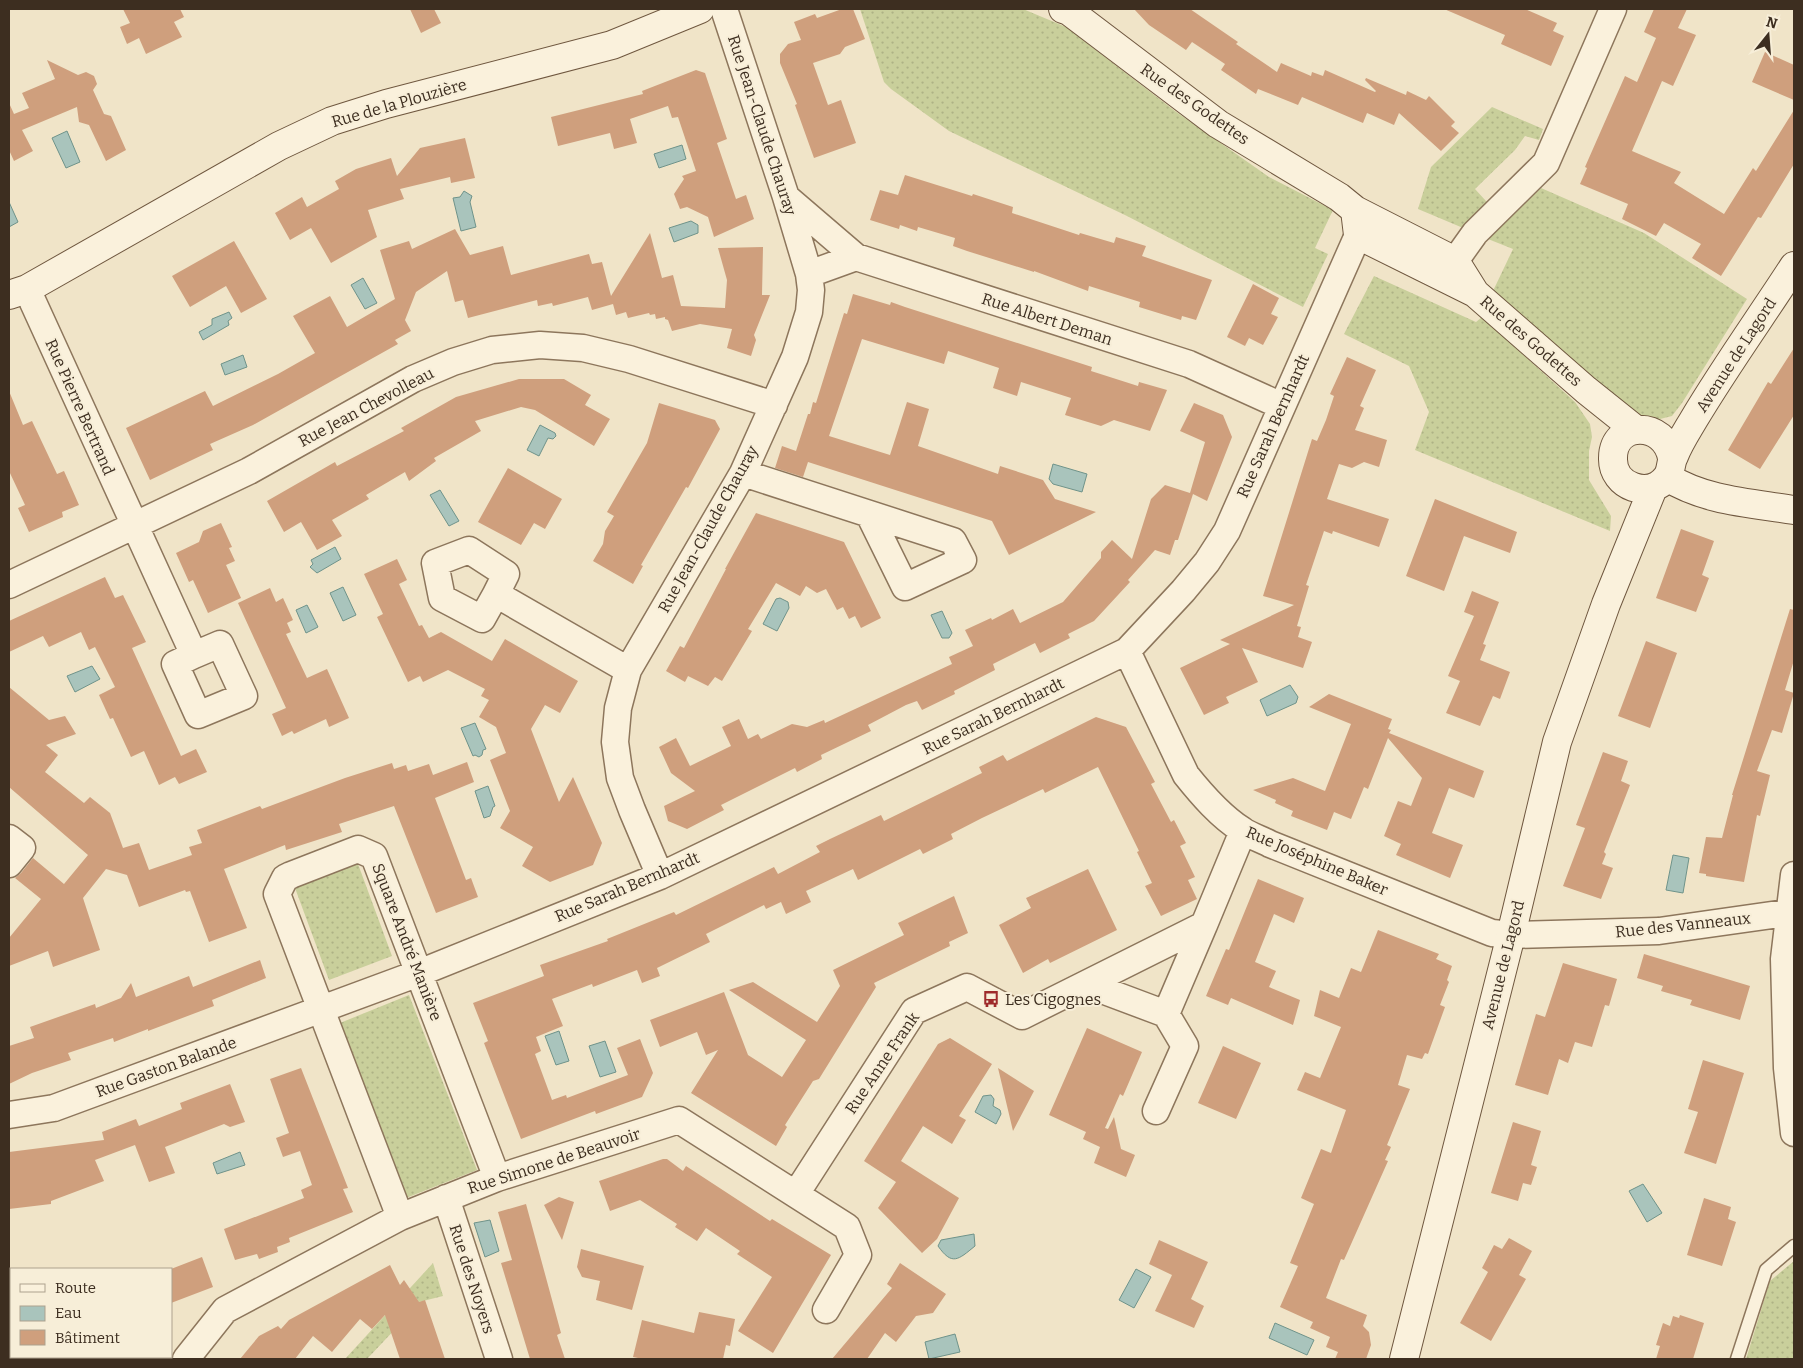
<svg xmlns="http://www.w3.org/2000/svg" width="1803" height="1368" font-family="Bitter,serif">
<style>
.grass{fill:url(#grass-dots)}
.water{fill:#a9c4bc;stroke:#6f938a}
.building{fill:#cf9f7d}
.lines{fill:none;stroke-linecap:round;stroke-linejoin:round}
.lane-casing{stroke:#8d765c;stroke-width:15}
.street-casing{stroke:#8d765c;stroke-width:29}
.secondary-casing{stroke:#6f573f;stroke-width:30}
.lane{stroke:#faf1dc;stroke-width:12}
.street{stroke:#faf1dc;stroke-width:26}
.secondary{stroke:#faf1dc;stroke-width:28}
.labels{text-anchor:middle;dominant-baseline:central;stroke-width:4;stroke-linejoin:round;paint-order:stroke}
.street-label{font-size:16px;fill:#3d2e20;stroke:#f7eed8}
.poi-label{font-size:16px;fill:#3d2e20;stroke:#f7eed8;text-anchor:start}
</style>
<defs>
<pattern id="grass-dots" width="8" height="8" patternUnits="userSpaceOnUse" patternTransform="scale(1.25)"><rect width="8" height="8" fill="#c9cf9b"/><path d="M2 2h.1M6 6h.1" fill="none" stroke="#aeb285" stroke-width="1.8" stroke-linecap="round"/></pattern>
</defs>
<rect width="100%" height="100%" fill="#f0e4c8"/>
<path class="grass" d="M860,9h163l43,18 109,84 94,66 64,33 -18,38 13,6 -25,53 -176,-91 -178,-85 -58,-42 -7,-7z
M1492,107l51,22 -4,11 -14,-4 -10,14 -40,39 21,23 -21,21 -57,-24 13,-42z
M1541,188l103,45 103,66 -65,104 -10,13 -16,4 -15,-3 -27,-12 -121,-114 20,-42 -25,-10z
M1374,276l102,46 6,-5 93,85 15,22 2,13 -3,14v29l22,36 -1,15 -195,-81 14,-38 -20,-46 -65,-32z
M358,864l34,92 -63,24 -34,-92z
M409,995l68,175 -71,28 -66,-175z
M1794,1261v98h-48l24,-78z
M433,1263l10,33 -28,7 -15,21 -33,35h-22z"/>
<path class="water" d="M67,131l13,31 -14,6 -14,-30z
M682,145l4,14 -27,9 -5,-14z
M464,191l8,5 -2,6 6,25 -15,4 -8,-33 7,-1z
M9,202l9,20 -9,5z
M691,221l7,4v8l-24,9 -5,-14z
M363,278l14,25 -12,6 -14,-24z
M229,312l3,6 -4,3 1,4 -26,15 -4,-8 13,-7v-6z
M243,355l4,12 -22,8 -4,-11z
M540,425l15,8 1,3 -3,3 -5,-1 -9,18 -12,-6z
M1053,464l34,10 -5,18 -29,-8 -4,-5z
M440,490l19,31 -10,5 -19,-31z
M335,547l6,12 -24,14 -7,-6 3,-3 -2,-4z
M343,587l13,28 -13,6 -13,-28z
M780,598l8,4 1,6 -12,23 -14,-7 13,-25z
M307,605l11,22 -12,6 -10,-23z
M942,611l10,22 -3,5h-7l-11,-23z
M92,666l8,13 -25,13 -8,-16z
M1290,685l8,12 -2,6 -29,13 -7,-16z
M475,723l11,26 -3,1 -1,5 -3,2 -4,-2 -2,1 -12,-28z
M488,786l7,20 -2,1 -3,9 -6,2 -9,-27z
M1673,855l16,3 -6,35 -17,-3z
M559,1031l10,30 -13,4 -11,-29z
M605,1041l11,31 -16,5 -11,-31z
M991,1095l3,4 -1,7 7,4 1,4 -5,10 -21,-12 8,-16z
M240,1152l5,13 -28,9 -4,-11z
M1643,1184l19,29 -15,9 -18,-31z
M490,1220l9,31 -14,6 -11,-34z
M974,1234l1,12c-17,14 -23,20 -37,0l3,-6z
M1136,1269l15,8 -17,31 -15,-8z
M1275,1323l39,17 -7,15 -38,-17z
M955,1334l5,18 -31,7 -4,-17z"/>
<path class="building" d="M123,9h57l4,8 -10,5 8,15 -36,17 -7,-16 -12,6 -7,-17 10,-4z
M410,9h24l7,14 -20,10z
M842,9h11l12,30 -20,8 -5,7 -27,9 15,42 13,-5 15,43 -42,15 -19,-53 2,-1 -17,-41v-9l8,-10 13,-4 -7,-18 21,-8 2,4z
M1134,9h56l48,33 -2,2 41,28 4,-9 30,13 1,-4 11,4 2,-6 50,22 1,-1 -11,-11 1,-2 40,17 1,-4 19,9 3,-4 26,26 -4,4 8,7 -18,18 -42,-38 -5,12 -27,-12 -4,10 -61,-26 -4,8 -40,-16 -2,5 -35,-24 4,-6 -33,-22 -6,8 -37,-25z
M1444,9h81l32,14 -4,8 11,5 -13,30 -50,-22 4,-9z
M1654,9h33l-9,19 18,7 -23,51 -11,-5 -30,70 49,21 -7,11 50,31 29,-46 3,3 38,-61v54l-33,54 -3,-1 -37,59 -29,-18 9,-14 -37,-21 -8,13 -34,-17 6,-15 -48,-20 7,-16 -2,-1 40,-91 12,6 19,-44 -12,-6z
M1765,52l29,13v35l-42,-18z
M47,60l31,15 8,-3 8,4 3,8 -4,6 11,24 7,2 15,34 -20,11 -17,-36 -10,-3 -2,-15 -55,23 11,21 -19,10 -5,-11v-47l5,11 15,-6 -7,-15 33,-14z
M696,70l9,3 22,66 -10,4 19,56 10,-4 8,24 -40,18 -6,-20 -21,-10 -7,2 -6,-15 10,-15 -2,-3 14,-5 -18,-54 -6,1 -4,-12 -38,13 7,24 -23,6 -4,-16 -52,13 -7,-29 92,-23 -1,-3z
M465,138l10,40 -24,5 -1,-6 -50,12 4,10 -36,11 9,27 -46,26 -20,-35 -21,12 -15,-27 27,-16 5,10 32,-18 -4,-8 21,-12 35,-11 6,18 23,-28z
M905,175l67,21 1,-2 40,13 -1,6 67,22 1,-2 34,10 2,-6 30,9 -4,10 70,24 -16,40 -14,-4 -1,4 -42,-13 1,-5 -51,-16 -1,5 -54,-20v1l-67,-21 -14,-5 2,-8 -37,-11 -1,4 -17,-6 -1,4 -29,-9 10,-30 18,5z
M455,229l15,26 33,-9 8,29 78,-21 3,10 10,-2 9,34 39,-63 12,45 11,-3 8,31 44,2 2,-28 -9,-32 45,-1 -1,48h8l-16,40 2,5 -5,16 -24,-8 5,-19 -32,-5 -28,7 -4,-11 -3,-1v-2l-9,2 -1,-5 -5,1 -1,-2 -21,5 -2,-6 -10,3 -3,-11 -21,6 -4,-13 -35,9 -1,-3 -14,3 -1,-6 -69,18 -5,-18 -8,2 -8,-31 -31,21 -11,28 6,11 -16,9 3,4 -145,81 -43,19 3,6 -63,30 -24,-52 79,-37 8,15 65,-32 37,-21 -22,-37 37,-20 17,31 48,-28 -15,-49 29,-9 3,8z
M234,241l33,58 -26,14 -15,-27 -36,21 -18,-31z
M1253,284l26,14 -8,16 7,3 -15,28 -14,-7 -4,8 -18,-9z
M853,294l37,11 1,-3 14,5 187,60 -1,4 47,15 1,-4 28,8 -17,41 -36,-11 -13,6 -36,-11 6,-17 -50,-16 -4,14 -24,-8 6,-20 -51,-17 -4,13 -82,-25 -33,97 61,19 17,-53 22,7 -11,37 80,28 2,-8 43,14 12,19 41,13 -87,43 -17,-34 -184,-59 -5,15 -28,-9 7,-22 14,5 12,-37h2l3,-12 3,1 28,-90 3,1z
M1794,348v67l-34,54 -32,-19 40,-68 3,2z
M1347,357l29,13 -16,36 4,2 -9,22 32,10 -8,27 -15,-5 -12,6 -13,-4 -12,35 62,20 -10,28 -46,-16 -1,3 -8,-3 -18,54 3,1 -12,40 4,1 -3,10 14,5 -9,26 -61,-20 16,34 -32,15 3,6 -25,12 -24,-47 50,-24 -10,-4 74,-35 -31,-9 49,-157 5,2 9,-21 8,-24 -4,-2z
M519,379h45l27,16 -6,10 25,14 -16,27 -59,-36 -14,-3 -46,14 6,10 -47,27 2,3 -27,20 -4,-9 -39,23 3,4 -37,21 10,16 -25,14 -16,-28 -17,10 -17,-31 68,-39 2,4 67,-35 -3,-3 55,-31z
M9,391l14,34 9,-4 25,53 7,-3 15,34 -17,7 1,5 -34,15 -11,-24 7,-3 -16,-34z
M659,403l56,17 5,9 -32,59 -2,-1 -45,78 2,1 -10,18 -40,-23 10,-17 2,-13 9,-15 -7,-4 40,-69z
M1194,403l29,12 9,22 -25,64 -14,-7 -15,46h-3l-5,15 -15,-5 -27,30 2,2 -36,39 -26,13 2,4 -30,15 -5,-10 -42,21 2,6 -41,21 1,3 -33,16 -5,-9 -11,4 -38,20 3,6 -50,24 1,4 -25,13 -2,-4 -74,37 3,5 -37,19 -19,-8 -4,-15 31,-15 -24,-18 -12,-26 17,-9 14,28 41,-20 -9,-19 17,-8 9,20 10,-5 3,5 31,-15 15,3 17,-7 1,3 127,-59 -3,-7 24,-11 -8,-16 26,-12 1,2 21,-11 7,14 43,-21 38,-44v-6l11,-12 20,19 19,-60 14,-14 25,8 15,-51 -25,-11z
M508,468l54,31 -17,30 -11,-6 -13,22 -43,-23z
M1435,499l82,33 -7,21 -46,-17 -20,55 -38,-15z
M756,513l88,29 37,76 -20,10 -6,-12 -6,3 -6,-12 -6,3 -11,-21 -9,4 -11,-7 -6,10 -24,-13 -28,46 4,2 -30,50 -7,-4 -7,9 -20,-10 -3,6 -19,-11 14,-25 4,2 42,-79h-1z
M221,523l11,24 -3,1 6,13 -9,4 15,33 -33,15 -15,-33 -4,2 -13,-29 23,-11 4,-11z
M1681,529l33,12 -12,34 7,3 -13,34 -40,-14z
M397,559l10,21 -8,4 20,42 3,-1 7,13 12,-6 51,29 13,-22 73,42 -18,32 -15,-8 -14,24 28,73 14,-25 29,66 -9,22 -43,17 -28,-16 11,-19 -33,-19 10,-17 -20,-51 16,-7 -10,-26 -17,-10 10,-17 -8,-4 4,-7 -37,-19 -25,12 -3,-6 -12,6 -31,-65 6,-3 -19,-40z
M105,577l10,21 8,-3 23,47 -14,6 49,108 15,-7 11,23 -28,12 -4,-7 -16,8 -15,-34 -13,6 -18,-39 -3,1 -11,-24 16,-8 -20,-40 -6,3 -8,-18 -32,15 -6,-11 -34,16v-31z
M270,588l6,14 7,-4 10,22 -6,3 4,9 -5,2 21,44 20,-9 22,49 -20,9 -3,-8 -32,15 -2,-3 -10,5 -10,-22 14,-6 -48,-105z
M1472,591l27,11 -16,42 3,1 -6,15 30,12 -10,27 -7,-3 -13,30 -34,-13 14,-32 -12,-5 26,-60 -10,-4z
M1790,609l4,1v50l-9,30 9,3 -12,40 -10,-3 -15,41 13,4 -10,41 -3,-1 -13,67 -38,-6v-2l-7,-1 7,-36 16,1 11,-43h-1z
M1646,641l31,12 -27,75 -32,-12z
M9,687l40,33 16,-4 11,18 -30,11 12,10 -13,17 39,31 6,-6 20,16 13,35 16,-5 10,27 43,-15 -3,-8 13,-4 -5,-13 63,-24 2,3 83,-31 47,-15 2,6 12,-4 2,6 21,-7 4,11 34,-13 7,20 -39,16 31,82 5,-2 7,19 -42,16 -42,-107 -55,18 3,8 -56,18 -1,-5 -61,24 23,59 -38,14 -19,-51 -4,1 -1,-2 -46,17 -12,-32 -21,-6 -23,29 17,52 -47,17 -5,-16 -39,15v-28l32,-39 -26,-21 6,-5 12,-15 31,26 24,-29 -79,-68z
M1329,694l63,25 -4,10 3,1 -2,3 95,38 -10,27 -25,-10 -17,45 31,12 -13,33 -54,-23 5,-11 -17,-8 14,-35 13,5 11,-28 -34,-40 -20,51 -4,-2 -13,32 -17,-7 -7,18 -36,-14 2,-5 -18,-8 1,-3 -23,-10 40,-12 32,13 26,-67 -42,-17z
M1096,717l30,10 29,55 -4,2 20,38 3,-2 12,23 -6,3 15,31 -7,3 9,19 -36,17 -16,-30 7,-3 -15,-31 2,-1 -41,-84 -53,26 -2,-4 -61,29 -31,16 2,5 -30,15 -3,-5 -62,31 -5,-11 -47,22 5,11 -25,12 -5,-12 -15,7 -2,-4 -58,29 4,8 -53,26 3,8 -18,7 -5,-13 -44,17 -1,-3 -40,15 11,27 -27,11 5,14 -6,3 17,46 14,-5 1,3 61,-23 -11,-27 23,-9 13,34 -11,24 -46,17 -1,-3 -74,28 -37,-96 4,-2 -15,-38 71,-27 -4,-11 68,-24 -1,-2 67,-27 2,3 98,-48 4,7 42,-22 -4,-6 14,-7 51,-24 3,6 98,-48 -3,-6 24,-12 4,6z
M1603,752l25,9 -7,20 9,4 -26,67 2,2 -4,10 11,4 -12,31 -38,-13 22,-58 -9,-3z
M1088,869l29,61 -67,33 -2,-4 -25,14 -24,-48 32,-17 -5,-10z
M1258,879l46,19 -10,25 -20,-9 -19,48 21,9 -7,16 31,13 -7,25 -62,-27 -3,7 -22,-9 20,-47 3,1z
M954,896l14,37 -19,9 1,4 -76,37 2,4 -57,92 -6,2 -28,44 2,2 -11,19 -85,-53 27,-43 -12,5 -9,-23 -37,15 -10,-27 74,-28 24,63 34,22 24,-37 -77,-50 24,-8 64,40 23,-36 -7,-16 71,-35 -6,-12z
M1378,930l61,24 -3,5 16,7 -5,14 2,2 -9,23 5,2 -17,47 -3,-1 -3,6 -15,-4 -9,30 12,4 -23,56 4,2 -6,13 3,1 -44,99 -3,-1 -15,39 41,17 -4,11 6,6 2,13 -5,14h-31l3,-7 -12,-5 4,-10 -20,-9 3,-6 -33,-15 18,-41 -8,-3 24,-59 -13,-6 20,-49 10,4 15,-43 -49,-20 8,-18 15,6 21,-51 -27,-11 6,-26 19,8 12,-30 10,4z
M1644,954l106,32 -10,34 -50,-15 2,-5 -31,-9 2,-5 -26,-8z
M260,960l6,18 -54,22 2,6 -66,25v-2l-34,13 -1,-4 -45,15 3,7 -39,13 -23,11v-38l25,-8 -4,-11 65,-23 1,4 25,-10 10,-15 5,14 53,-21 4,11z
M1563,963l54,16 -8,27 -4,-1 -13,42 -17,-5 -7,21 -9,-4 -11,36 -33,-10 21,-71 9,3z
M1087,1028l55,24 -19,44 -3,-2 -15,34 3,1 6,-12 7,32 14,6 -9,22 -32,-14 6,-16 -17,-8 3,-7 -37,-17z
M950,1038l42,26 -33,52 7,4 -14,24 -29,-18 -22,35 58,37 -22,41 -15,14 -44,-45 18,-26 -32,-21 74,-117z
M1223,1046l38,17 -25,56 -38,-16z
M1703,1060l41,13 -28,91 -32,-11 14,-41 -10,-3z
M301,1068l47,120 -5,1 10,23 -64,26 1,4 -13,5 1,5 -19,7 -2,-5 -22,6 -11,-31 80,-31 -3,-8 11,-5 -12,-34 -17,6 -7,-19 13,-5 -19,-54z
M998,1068l36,23 -21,40z
M230,1084l15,38 -15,5 -6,-3 -59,23 10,26 -26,9 -14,-37 -40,15 9,21 -53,20v3l-42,5v-57l95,-12 -2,-8 34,-13 3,7 43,-17 -2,-6z
M1513,1122l28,9 -10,34 6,2 -6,18 -8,-2 -5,18 -27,-8z
M663,1159h4l16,12 3,-5 84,55 2,-2 59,36 -58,98 -35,-22 34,-54 -35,-23 3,-3 -34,-23 -9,13 -22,-14 2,-3 -37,-24 -30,11 -11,-30z
M559,1197l15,5 -12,38 -18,-35z
M1704,1198l27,9 -3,12 8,3 -14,44 -35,-11z
M526,1204l35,129 -4,2 8,24h-35l-29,-96 11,-3 -14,-48z
M1509,1238l23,13 -13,24 7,4 -35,62 -31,-18 28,-51 -6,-4 12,-23 8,4z
M1159,1240l49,22 -17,37 13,7 -10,22 -39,-17 17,-36 -23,-11z
M581,1249l63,17 -12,44 -36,-10 4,-19 -18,-4 -5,-10z
M202,1257l11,30 -42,16v-34z
M900,1263l46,31 -13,19 -17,3 -20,26 -11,-9 -18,26h-35l60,-71 -5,-4z
M390,1265l10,20 4,-5 15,22 6,-2 20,59h-45l-15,-44 -13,14 -12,-10 -28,33 -19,-16 -18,23h-55l19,-23 19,-10 3,3 8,-9z
M699,1312l36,7 -5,27 -4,-1 -3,14h-80l-10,-2 9,-37 52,13z
M1680,1315l24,8 -11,36h-37l4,-13 -4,-1 7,-22 7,3 3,-10 6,2z"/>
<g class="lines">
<g class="lane-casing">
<path id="lane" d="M1737,1359l29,-89 28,-24"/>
</g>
<g class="street-casing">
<path id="street" d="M786,197l70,60
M1455,261l20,-28 71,-70 67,-154
M809,274l47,-17 333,107 93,42
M27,289l167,366 -19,9 23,51 46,-19 -24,-52 -26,11
M743,473l210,68 10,19 -58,27 -36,-73
M9,585l240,-114 164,-92 40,-17 39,-12 48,-5 43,3 46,11 145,46
M496,594l-14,25 -40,-21 -7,-35 34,-13 37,24 -10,20 132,76
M1127,651l59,124c16,20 34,41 56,55 8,6 19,9 28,14l222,89 19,2 148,-4 135,-19
M9,838l13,10 -13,16
M1794,875l-10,84 3,109 7,65
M660,876l-28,-66 -12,-32 -5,-36 3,-34 10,-38 115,-197 52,-116 14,-45 2,-22 -2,-16 -23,-77 -62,-188
M1086,984l80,30
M1156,1111l29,-65 -19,-32 38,-89
M9,1115l45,-7 365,-135 241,-97 467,-225 56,-60 24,-29 20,-31 131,-296
M796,1194l118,-183 53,-24 55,29 182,-91 39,-94
M446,1198l53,161
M400,1217l-123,-323 8,-16 6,-3 67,-26 16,7 123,322
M186,1359l39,-49 175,-93 97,-39 182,-58 168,107 11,28 -32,55"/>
</g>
<g class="secondary-casing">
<path id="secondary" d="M1063,9l6,2 149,113 121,73 16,13 100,51 20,32
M1355,210l3,25 117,58 111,97 50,40
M9,295l18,-6 252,-143 53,-25 54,-17 226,-59 88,-36
M1672,458c-7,-38 -59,-37 -59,0 -1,29 37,42 54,19 5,-7 3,-14 7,-21 5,-13 13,-25 20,-37 31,-52 67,-102 100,-153
M1667,477c38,24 84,26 127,33
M1404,1359l107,-424 46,-193 49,-138 47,-116"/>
</g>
<use href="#lane" class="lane"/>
<use href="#street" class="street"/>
<use href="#secondary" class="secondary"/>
</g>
<defs>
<g id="bus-bare" transform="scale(1.35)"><path d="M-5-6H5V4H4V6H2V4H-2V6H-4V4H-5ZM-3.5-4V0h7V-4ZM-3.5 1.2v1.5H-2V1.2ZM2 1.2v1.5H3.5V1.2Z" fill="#9e2a2b" stroke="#f7eed8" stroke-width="2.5" paint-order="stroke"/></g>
</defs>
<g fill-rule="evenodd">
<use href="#bus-bare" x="991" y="999"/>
</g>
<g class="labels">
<g class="street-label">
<text transform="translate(399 103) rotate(-16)">Rue de la Plouzière</text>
<text transform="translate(1195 104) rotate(35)">Rue des Godettes</text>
<text transform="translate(762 125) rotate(72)">Rue Jean-Claude Chauray</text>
<text transform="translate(1047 319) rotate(18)">Rue Albert Deman</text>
<text transform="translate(1531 341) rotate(41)">Rue des Godettes</text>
<text transform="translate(1736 355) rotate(-57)">Avenue de Lagord</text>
<text transform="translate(80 407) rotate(66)">Rue Pierre Bertrand</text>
<text transform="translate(366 407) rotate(-28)">Rue Jean Chevolleau</text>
<text transform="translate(1273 426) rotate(-66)">Rue Sarah Bernhardt</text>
<text transform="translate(708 529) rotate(-61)">Rue Jean-Claude Chauray</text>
<text transform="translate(993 716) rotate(-26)">Rue Sarah Bernhardt</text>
<text transform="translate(1317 861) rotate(23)">Rue Joséphine Baker</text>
<text transform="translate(627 887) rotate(-23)">Rue Sarah Bernhardt</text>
<text transform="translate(1683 925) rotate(-6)">Rue des Vanneaux</text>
<text transform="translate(407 942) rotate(69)">Square André Manière</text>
<text transform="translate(1503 965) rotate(-76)">Avenue de Lagord</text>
<text transform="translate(882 1063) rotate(-56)">Rue Anne Frank</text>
<text transform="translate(166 1067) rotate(-20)">Rue Gaston Balande</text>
<text transform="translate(554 1161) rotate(-18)">Rue Simone de Beauvoir</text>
<text transform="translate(472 1279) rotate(72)">Rue des Noyers</text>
</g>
<g class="poi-label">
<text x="1005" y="999">Les Cigognes</text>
</g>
</g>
<rect width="1803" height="1368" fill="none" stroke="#3d2e20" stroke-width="20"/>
<rect x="10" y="1268" width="162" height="90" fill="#f7eed8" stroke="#ada18e"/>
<rect x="20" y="1284" width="25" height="8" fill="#faf1dc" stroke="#ada18e"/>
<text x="55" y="1293" font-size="15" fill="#3d2e20">Route</text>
<rect x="20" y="1306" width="25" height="15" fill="#a9c4bc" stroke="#ada18e"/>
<text x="55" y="1318" font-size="15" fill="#3d2e20">Eau</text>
<rect x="20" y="1330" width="25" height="15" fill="#cf9f7d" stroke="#ada18e"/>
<text x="55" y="1343" font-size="15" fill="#3d2e20">Bâtiment</text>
<g transform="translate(1768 35) rotate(17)" stroke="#f7eed8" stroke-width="4" paint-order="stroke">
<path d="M0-4L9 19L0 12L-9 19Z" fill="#3d2e20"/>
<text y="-8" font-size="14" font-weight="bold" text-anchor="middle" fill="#3d2e20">N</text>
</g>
</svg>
